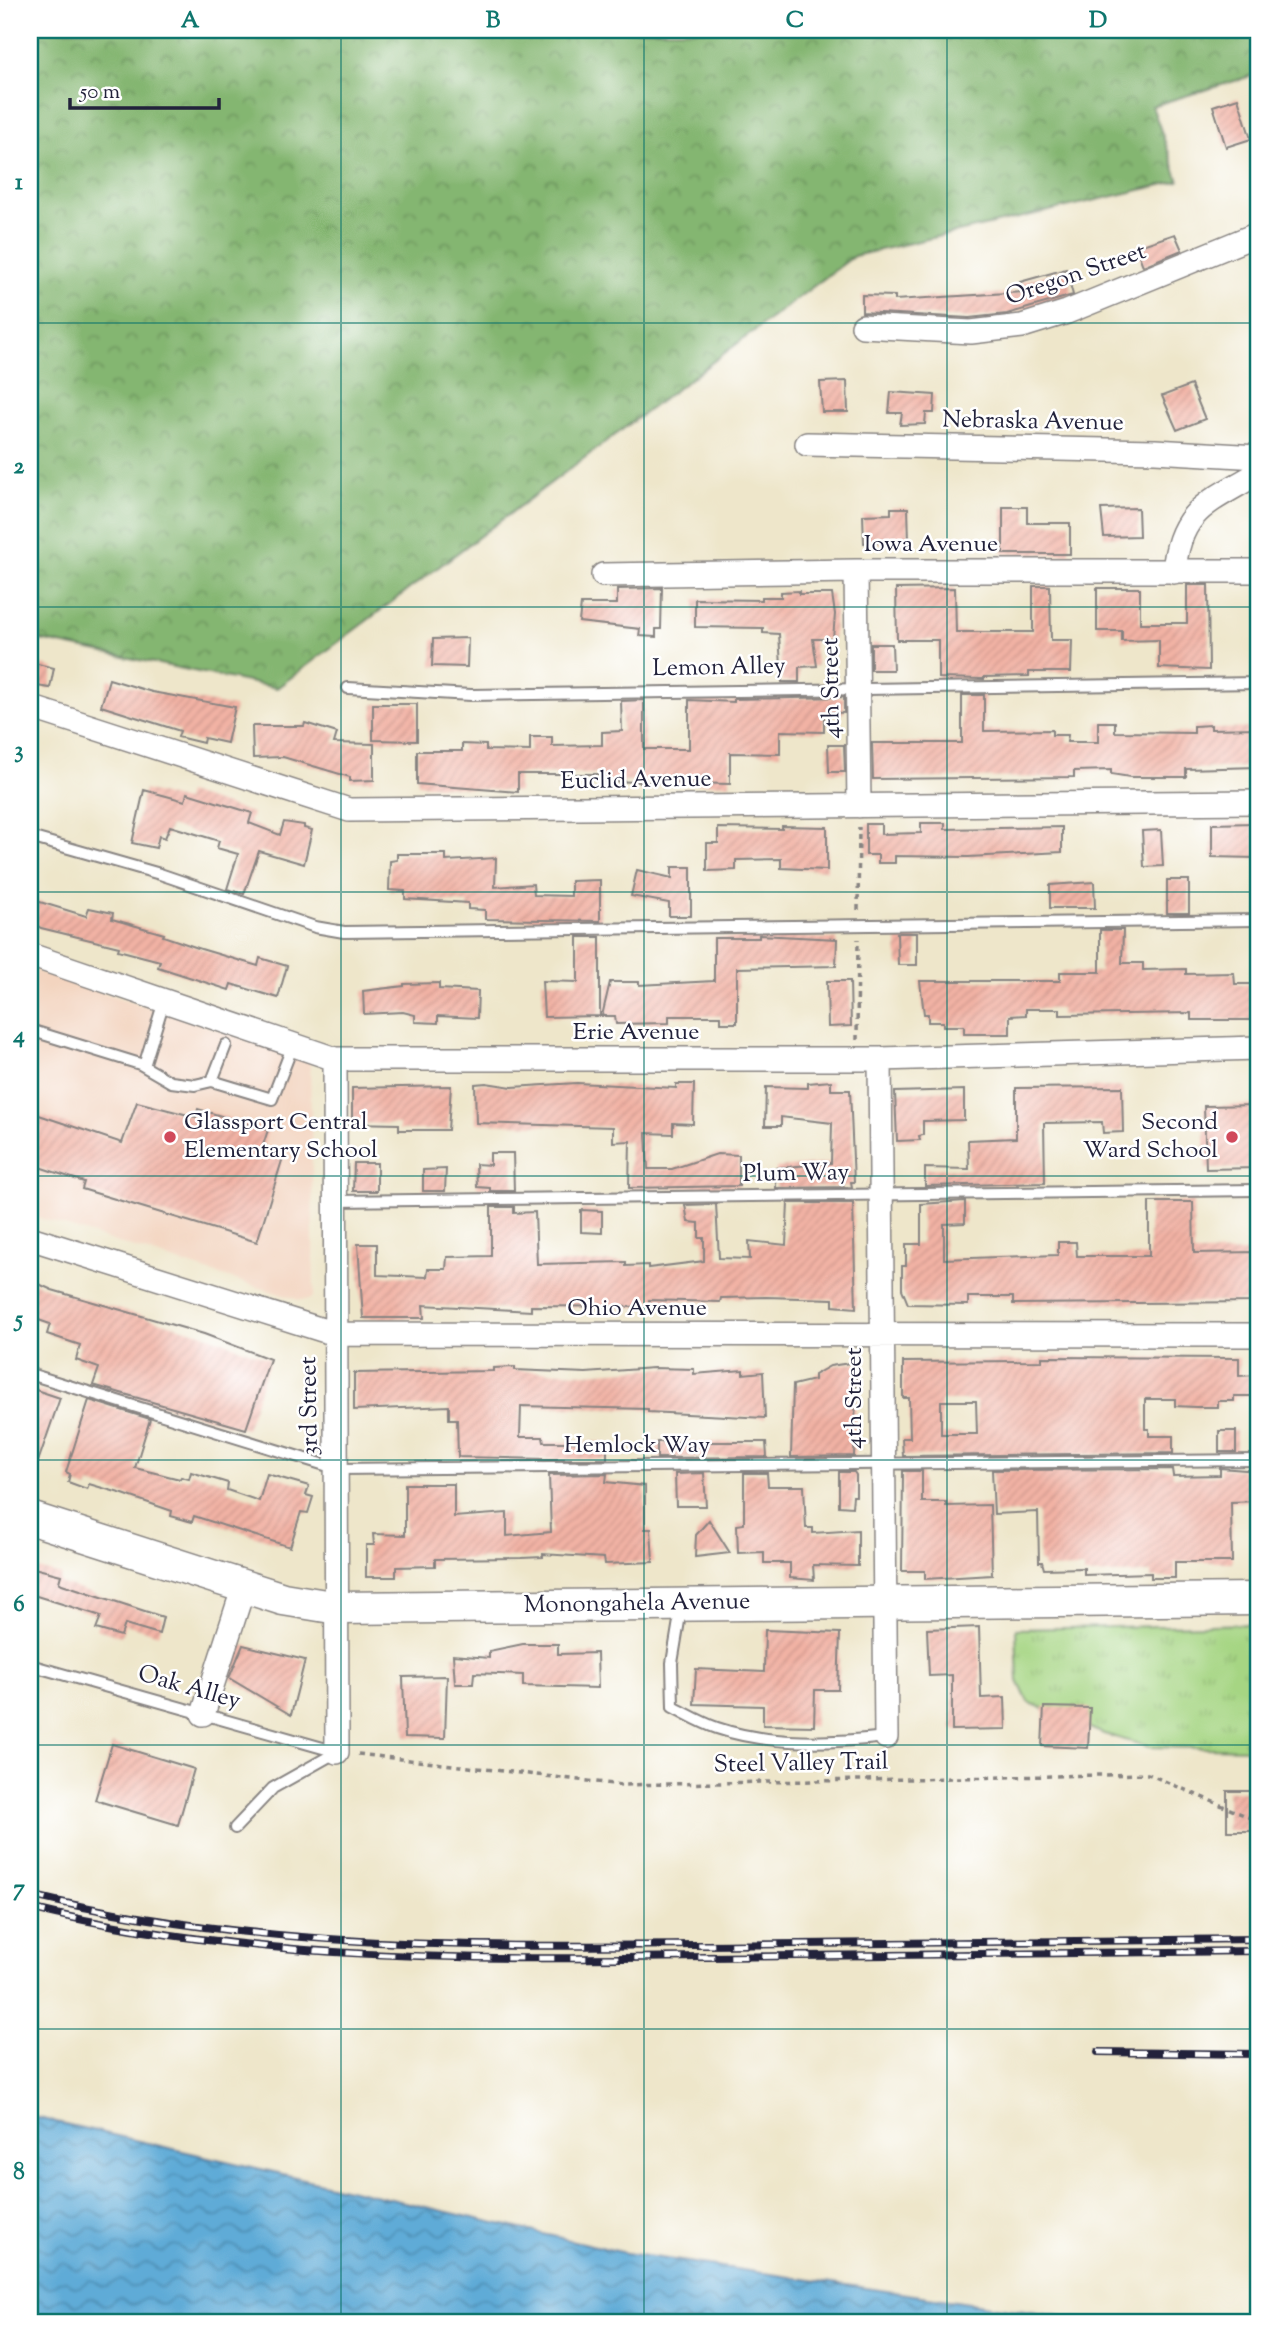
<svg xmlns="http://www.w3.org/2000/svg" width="1288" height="2352" font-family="'Sorts Mill Goudy',serif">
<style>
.built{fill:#f3d4bf}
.forest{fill:url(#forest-crowns);stroke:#536c56;stroke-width:2}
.park{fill:url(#park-tufts);stroke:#647c5f;stroke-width:2}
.water{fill:url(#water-waves);stroke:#406689;stroke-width:2}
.building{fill:url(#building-hatch);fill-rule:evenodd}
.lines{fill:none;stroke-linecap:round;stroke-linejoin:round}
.lane-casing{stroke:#888482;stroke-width:14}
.street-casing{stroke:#888482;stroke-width:26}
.secondary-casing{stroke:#888482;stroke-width:35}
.path{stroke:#888482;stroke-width:3.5;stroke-dasharray:5 5;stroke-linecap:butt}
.lane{stroke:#fff;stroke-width:10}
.street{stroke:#fff;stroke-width:23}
.secondary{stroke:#fff;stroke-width:32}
.rail-casing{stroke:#22223b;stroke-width:8}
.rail{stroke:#fff;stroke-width:5;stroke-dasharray:16;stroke-linecap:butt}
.grid{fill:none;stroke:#0f766e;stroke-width:2;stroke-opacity:0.55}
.poi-dot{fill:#d1495b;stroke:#fff;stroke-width:2.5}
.labels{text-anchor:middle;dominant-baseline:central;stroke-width:5;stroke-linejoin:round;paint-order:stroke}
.street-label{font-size:24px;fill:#22223b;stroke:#fff}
.poi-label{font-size:24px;fill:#22223b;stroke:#fff;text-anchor:start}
.neatline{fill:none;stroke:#0f766e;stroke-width:2.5}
.grid-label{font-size:23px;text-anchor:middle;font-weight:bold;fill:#0f766e}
</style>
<defs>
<pattern id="forest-crowns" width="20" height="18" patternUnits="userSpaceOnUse" patternTransform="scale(1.75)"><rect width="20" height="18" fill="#84b671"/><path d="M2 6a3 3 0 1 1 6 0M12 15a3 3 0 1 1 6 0" fill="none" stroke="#6c945e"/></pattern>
<pattern id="park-tufts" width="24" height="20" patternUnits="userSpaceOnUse" patternTransform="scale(1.75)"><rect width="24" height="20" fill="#a6d583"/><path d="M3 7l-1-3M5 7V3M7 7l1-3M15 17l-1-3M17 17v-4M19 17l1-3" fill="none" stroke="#8fb772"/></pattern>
<pattern id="water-waves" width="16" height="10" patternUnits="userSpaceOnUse" patternTransform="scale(1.75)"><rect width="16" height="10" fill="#5eabd7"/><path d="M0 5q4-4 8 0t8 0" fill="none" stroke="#4d8bb0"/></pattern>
<pattern id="building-hatch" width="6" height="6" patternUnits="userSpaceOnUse" patternTransform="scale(1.75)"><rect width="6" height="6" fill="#f2b2a4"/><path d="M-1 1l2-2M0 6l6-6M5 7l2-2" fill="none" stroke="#cf998e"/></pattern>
</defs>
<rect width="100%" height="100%" fill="#fff"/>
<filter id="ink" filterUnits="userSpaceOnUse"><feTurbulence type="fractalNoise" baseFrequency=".0143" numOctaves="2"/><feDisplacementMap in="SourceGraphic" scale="14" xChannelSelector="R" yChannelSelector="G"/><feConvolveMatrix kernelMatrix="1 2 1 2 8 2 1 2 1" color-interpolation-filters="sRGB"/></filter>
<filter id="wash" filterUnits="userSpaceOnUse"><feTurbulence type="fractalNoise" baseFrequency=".00686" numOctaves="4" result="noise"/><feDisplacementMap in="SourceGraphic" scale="28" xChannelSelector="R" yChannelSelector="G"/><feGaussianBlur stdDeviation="1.57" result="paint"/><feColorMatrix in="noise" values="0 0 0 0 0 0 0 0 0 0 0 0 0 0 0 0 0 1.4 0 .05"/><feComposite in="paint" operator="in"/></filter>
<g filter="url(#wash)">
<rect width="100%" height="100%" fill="#eee6ca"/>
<path class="built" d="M30,969l280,90 4,236 -3,4 -12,1 -269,-85z"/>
<path class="forest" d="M30,30h1228v44l-106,32 27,75 -325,75 -577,432 -247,-50z"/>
<path class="park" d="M1258,1624v125l-108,-2 -46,-13 -76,-32 -10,-21 -2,-52z"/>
<path class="water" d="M30,2116l596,137 473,69h-1069z"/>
<g id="blocks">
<path class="building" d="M1238,98l13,41 -25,8 -13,-41z
M1175,234l7,16 -39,16 -7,-19z
M1066,269l7,26 -66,19 -38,4 -107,-6v-17l33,1v4l128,-8 -3,-10z
M847,381l1,31h-26l-2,-30z
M1191,385l14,34 -28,11 -15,-34z
M891,392l44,3 -1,18h-8l-1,11 -25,1 2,-12h-13z
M1003,507h24v16h43v31h-67z
M891,508h17l1,33 -45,2 -1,-28 28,-1z
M1138,508l1,28 -35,1 -3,-28z
M1187,585h21l1,85 -50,-2v-28l-37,1v-10h-25v-43h43v35h47z
M1033,586h17l1,54h21l-1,32h-42v4l-45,1v2l-46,-1v-38h-41l-1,-51 59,-1 1,44h77z
M662,588l-1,41h-5v8l-17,-1 1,-7 -61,-7 2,-18h36v-15z
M799,591v3h33l3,20 -2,25h-20l4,27 -18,1v15h-17l-3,-48 -16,-1v-5l-68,-1v-28l67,1v-3h19v-5z
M468,638l-1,29 -35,-1 1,-27z
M871,644h21l1,26h-22z
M30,662l24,6 -4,20 -20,-3z
M109,679l43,13 83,15 -8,36 -23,-5 -1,5 -25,-6 2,-6 -79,-25z
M962,695h22v36l68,-1v5h16l-1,7h31v-20h17v10l79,1v-7l17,-1v4l47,-1v39l-72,2v8h-56l-19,-3v-4l-37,1v6l-201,2 -1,-36h90z
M844,697v16l-20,-1v20l-44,-1v23l-50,-1v31l-129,-3v-7h-83v18l-101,-8v-33h45v-7l24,1v5l44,1v-14h22v9l50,-1v-13l20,-1 -1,-30 23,-1v49h45v-49l45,2v-3z
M373,704h44v37l-44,-1z
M305,723l32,10 -3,10 40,1v36l-24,1v-4l-67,-20 -30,1 -1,-32h52z
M828,745h16l1,27h-16z
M144,790l41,11 2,-8 65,20 -3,10 31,12 4,-13 20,3v3l8,2 -8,34 -45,-13 -15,43 -17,-5 11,-35 -21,-6 2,-7 -49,-15 -5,12 -6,-2 -3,12 -24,-5z
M921,823h24v6l117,-2v25l-94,5 -73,-1v7h-17v-8h-12v-31h15v10l40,-1z
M1255,823l1,35 -44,-1v-33z
M782,826l45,1v43l-46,-2v-9l-45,1v10l-29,1v-28h11v-15l64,1z
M1161,830l2,36 -19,1 -2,-36z
M397,854h49v7l50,-3 -1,29 38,-3 1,11 37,1v-15l29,-1v41l-115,-2v-9l-17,-1v-6l-63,-4v-8l-16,-1 1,-29 7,-1z
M672,867h19v49h-22v-13l-38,-7 6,-26 35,8z
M1167,880h22v33h-22z
M1094,882l1,26h-45v-23z
M30,899l56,17 3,-8 24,5 -1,6 52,15 -1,2 38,13 57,17 2,-8 27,8 -9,32 -47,-14 -2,6 -71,-23 2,-6 -42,-11 1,-3 -78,-19 -11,-7z
M1100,930h23l-1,33h21v7l43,-1v5l48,-1 1,11h23v36h-67v-7l-131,2v-6h-34v6l-16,1v18h-46v-8h-21v-4h-15v-8h-4l-4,-33h140v-9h40z
M897,933h20v32h-19z
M759,935l78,4 -1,27 -99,2v55h-16v-7h-52v7l-53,1 -1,-8h-13l8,-34h29v3l75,-4v-43h45z
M578,937h22v79l-56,1 -2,-36 36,1z
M827,981h23l1,45 -23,1z
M439,983v6l39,2 -1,27 -39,-2v7l-23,-1v-7l-12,-3 -39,2 -1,-23 41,-5v-2z
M831,1081v9h19l4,92h-3l1,5 -76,1v-20l55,-5 1,-40 -51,-6v9h-16l1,-39 42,1v-5z
M486,1083l26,4 65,-4 99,5v-4h18l-1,40 -20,-1v11l-27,-1 2,36h24l45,-15 22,1v31l-110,2 1,-47 -17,1v-15l-137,-4 -1,-39z
M451,1086l-3,44h-49v-6l-47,-1v-35z
M1122,1087l1,45 -20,1 -1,-11 -58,1 1,60 -120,3v-18l44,1 -1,-29 48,-2v-50z
M964,1090v30l-41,1v14l-4,1 1,4 -23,1 -2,-49z
M137,1102l59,15 2,-8 70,21 -6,18 22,6 -27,88 -175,-53 2,-7 -54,-18v-52l92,31z
M1258,1105v63l-52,1 -2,-63z
M490,1153h23l1,38h-24v-3l-13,-1 -1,-23 14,1z
M354,1163h23v28h-24z
M446,1169l-1,22h-22v-21z
M965,1201v22l-21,1v35l114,-4v-13h18l1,14h72v-54h44l1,51 64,-1v50l-245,2v-7h-45v8l-60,-1 -6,-15v-23h4v-22h15v-40z
M788,1203h65l3,105 -23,-2v-7l-67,-2 -45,1 -1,4 -71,-2 1,7 -119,-1v5l-108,-6 1,13h-61l-5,-74h19v31l50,2 1,-8h18l1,-12 44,-1v-49h23v6l21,-1 2,52 89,-2v4l22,-1v3l56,-7v-23h-5v-15l-11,-1 -3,-17 31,-1 3,54 31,1 -1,-18 37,4z
M581,1210l21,1v22l-21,-1z
M30,1280l22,10 152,44 66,25 -24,70 -153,-44 6,-17 -23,-8 4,-15 -33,-11 3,-10 -20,-7z
M1042,1357l197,1v18l19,-1v21h-24v5h-16v6h-22l-21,-1v-7h-30v30h4v7h24v17l-270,3 -1,-18h8l-1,-40h-6v-36l139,-1zM941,1401h35l1,33h-36z
M857,1362l-3,94 -63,1 2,-72 21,-5v-5l16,-9z
M515,1367v3l71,3 67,-5 41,1v5l49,-4v4l20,-2 2,46 -117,-6v-3l-127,-3 -1,31h23l1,5h63v17h-59l-90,-2 -1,-38h-8v-13l-95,4v-37l139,-2v-3z
M33,1389l27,9 -28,81 -2,-1v-77z
M89,1400l61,19 -15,49 45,11 1,-2 8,2 2,-7 37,11 -1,7 32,11 8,-27 42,12 -3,9 7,2 -5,16 -7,-1 -11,35 -96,-31 -2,6 -21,-6 1,-5 -49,-17 -34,-10 -2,5 -19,-7 2,-8 -4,-2z
M1219,1431h17v21h-17z
M657,1442h109l1,15 -110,1z
M1220,1468l38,3v30l-27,1 1,60h-57v16h-24v-5l-67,2v-7l-40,1 -2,-7h-3l-1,-50 -44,2 -2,-44 180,-1 1,7 47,-1z
M903,1471h19v31h24v4l44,-1 2,70 -67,4v-8h-23z
M839,1472h15l2,3v21h-3l-1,11 -13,-1z
M704,1473l2,33h-30l-1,-32z
M744,1473h23l1,13h36l2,42h7v5l45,-3v36l-45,-1 1,15 -24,-2v-15h-26v-11l-26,1 -1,-28 7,-1z
M607,1474l-1,8 39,4v43h6l2,33 -48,2 -1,-6 -61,-4v3l-22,1 -86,1v7l-39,1v10h-30v-32h8l-1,-11 32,1v-51h49v33l53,-4v23l44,-4 -2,-57z
M709,1520l21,33 -35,4 1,-22z
M30,1567l31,8 -2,7 3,2 101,33 -4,17 -34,-10 -4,12 -25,-7 5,-13 -71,-22z
M979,1627l2,71 24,-1 1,32 -54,1v-55l-23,1 -2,-47z
M765,1630l75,3 -2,57h-23l-1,36 -51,-1v-19l-69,-2 2,-35 68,3z
M523,1644h35v10l39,-1 1,35 -75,-2v-11l-49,-2 -1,11h-18l-2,-29 36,3v-7z
M243,1645l62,15 -14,55 -62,-37z
M447,1676l-2,62 -40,-1 -2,-60z
M1044,1707l46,1 -2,40 -46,-2z
M112,1744l82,25 -16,56 -83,-25z
M1227,1791h31v40h-31z"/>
</g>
</g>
<g filter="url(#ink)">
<use href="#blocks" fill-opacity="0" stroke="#888482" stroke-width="2"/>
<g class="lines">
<g class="lane-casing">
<path id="lane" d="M348,688l123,7 787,-12
M30,837l130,37 155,53 29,5 914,-12
M30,1030l110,34 31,18 24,3 17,-4 14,-36
M144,1066l20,-65
M212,1081l60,18 21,-54
M335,1201l923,-11
M30,1374l308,95 920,-9
M681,1609l-9,54 1,44c14,7 29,16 44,21 53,18 116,15 169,9
M30,1665l307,87
M235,1828l38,-40 64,-36"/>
</g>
<g class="street-casing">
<path id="street" d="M863,326l108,6 51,-6 45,-14 191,-78
M807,444l348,7 103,6
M856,571l3,235
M1174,572c5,-63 35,-69 84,-99
M603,575l253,-4h402
M30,707l319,103 909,-8
M30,955l305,104h545l378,-11
M335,1059l2,693
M880,1059l6,678
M30,1238l305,96 923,1
M203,1714l41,-128"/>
</g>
<g class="secondary-casing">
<path id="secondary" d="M30,1518l253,81 55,9 920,-9"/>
</g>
<path class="path" d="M858,910l1,-83
M857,1040l1,-101
M358,1754l264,31 526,-11 110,47"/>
<use href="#lane" class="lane"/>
<use href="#street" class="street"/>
<use href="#secondary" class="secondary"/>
<g class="rail-casing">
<path id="rail" d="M30,1895c226,55 446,52 677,50 184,-2 368,-4 551,-6
M30,1908c222,54 450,52 677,49 184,-2 368,-4 551,-6
M1098,2052l160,2"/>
</g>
<use href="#rail" class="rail"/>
</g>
</g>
<path class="grid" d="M341,30v2292M644,30v2292M947,30v2292M30,323h1228M30,607h1228M30,892h1228M30,1176h1228M30,1460h1228M30,1745h1228M30,2029h1228"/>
<g class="poi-dot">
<circle cx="170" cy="1137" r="7"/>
<circle cx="1232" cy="1137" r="7"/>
</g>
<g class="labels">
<g class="street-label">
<text transform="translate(1076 275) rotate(-19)">Oregon Street</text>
<text transform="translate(1033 422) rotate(1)">Nebraska Avenue</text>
<text x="931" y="545">Iowa Avenue</text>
<text transform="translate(719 668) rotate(-1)">Lemon Alley</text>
<text transform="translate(832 688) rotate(-91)">4th Street</text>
<text transform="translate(636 781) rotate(-1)">Euclid Avenue</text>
<text x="636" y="1033">Erie Avenue</text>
<text transform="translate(796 1174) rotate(-1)">Plum Way</text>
<text x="637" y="1309">Ohio Avenue</text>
<text transform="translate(855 1398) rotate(-90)">4th Street</text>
<text transform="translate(310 1406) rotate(-91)">3rd Street</text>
<text x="637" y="1446">Hemlock Way</text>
<text transform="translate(637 1604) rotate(-1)">Monongahela Avenue</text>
<text transform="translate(189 1688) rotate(16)">Oak Alley</text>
<text transform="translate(801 1764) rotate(-1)">Steel Valley Trail</text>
</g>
<g class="poi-label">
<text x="184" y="1123">Glassport Central<tspan x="184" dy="28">Elementary School</tspan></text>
<text x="1218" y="1123" text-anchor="end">Second<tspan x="1218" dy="28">Ward School</tspan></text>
</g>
</g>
<rect width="1288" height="2352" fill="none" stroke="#fff" stroke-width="77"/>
<path d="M70 98v10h149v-10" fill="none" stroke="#22223b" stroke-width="3.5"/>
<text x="80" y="98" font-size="21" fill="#22223b" stroke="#ffffff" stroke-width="5" paint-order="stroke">50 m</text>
<rect x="38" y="38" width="1212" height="2276" class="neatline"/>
<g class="grid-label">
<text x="190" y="27">A</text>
<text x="493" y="27">B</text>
<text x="795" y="27">C</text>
<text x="1098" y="27">D</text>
<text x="19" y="189">1</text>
<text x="19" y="473">2</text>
<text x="19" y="757">3</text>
<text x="19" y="1042">4</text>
<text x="19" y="1326">5</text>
<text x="19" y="1611">6</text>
<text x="19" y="1895">7</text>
<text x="19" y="2179">8</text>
</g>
</svg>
